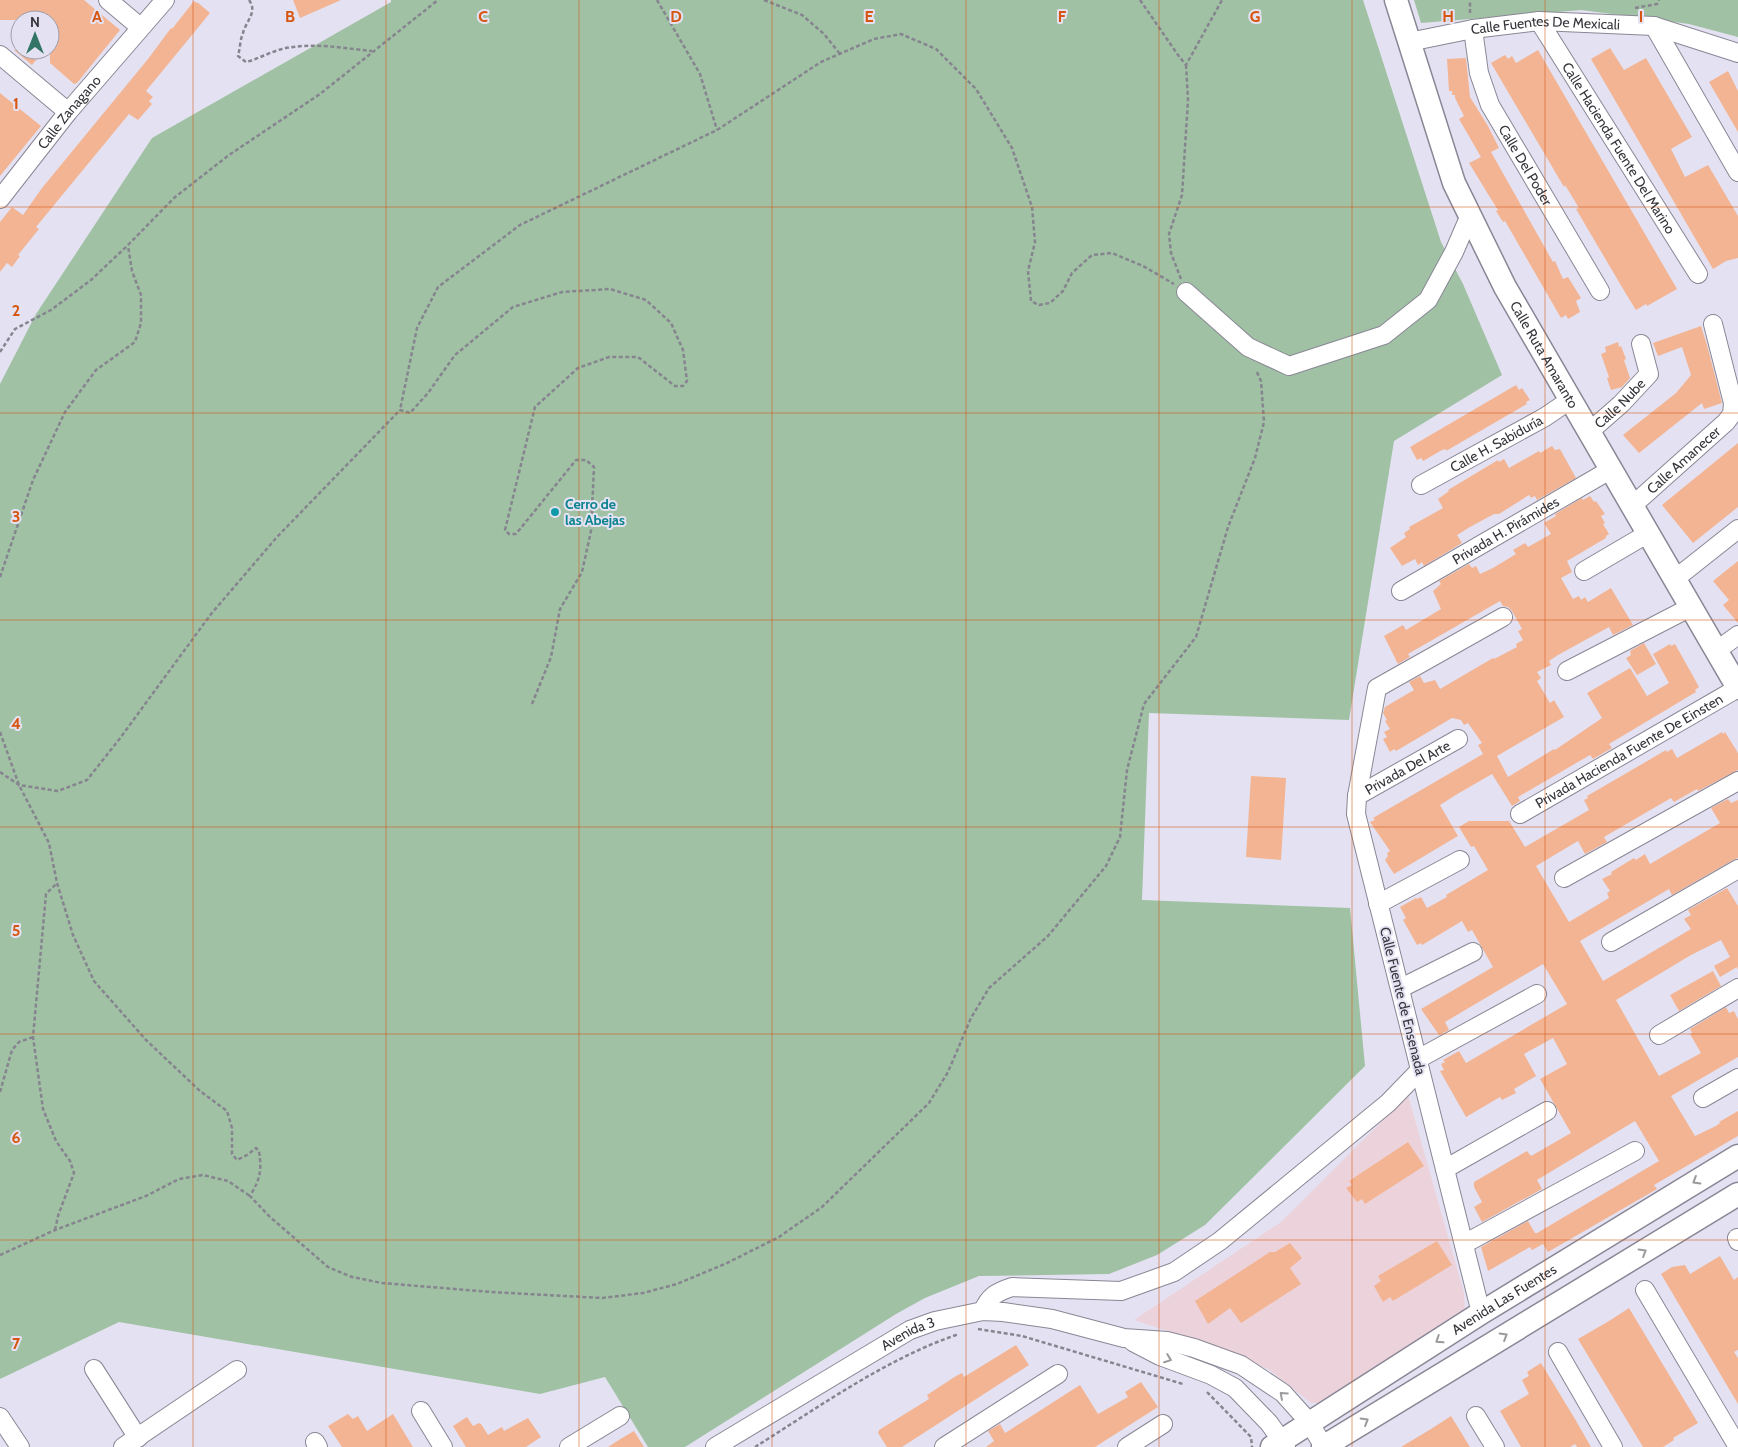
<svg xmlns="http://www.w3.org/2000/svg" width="1738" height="1447" font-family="Cabin,sans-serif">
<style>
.education{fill:#ecd3db}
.green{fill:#a0c1a4}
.building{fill:#f3b493}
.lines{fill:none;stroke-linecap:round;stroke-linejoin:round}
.minor-casing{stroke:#898795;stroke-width:20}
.major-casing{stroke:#898795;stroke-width:25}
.path{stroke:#86858f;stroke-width:2.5;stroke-dasharray:4 2.5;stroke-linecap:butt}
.minor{stroke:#fff;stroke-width:18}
.major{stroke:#fff;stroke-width:22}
.oneway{stroke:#9a9a9d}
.grid{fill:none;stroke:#d65511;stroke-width:1;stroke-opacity:0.55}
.culture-dot{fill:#0f9aa8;stroke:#e4e2f2;stroke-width:2}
.labels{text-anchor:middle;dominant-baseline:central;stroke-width:4;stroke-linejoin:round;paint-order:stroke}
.street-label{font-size:14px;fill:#36353b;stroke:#e4e2f2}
.culture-label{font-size:14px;font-weight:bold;fill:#0d838f;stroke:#e4e2f2;text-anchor:start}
.grid-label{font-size:16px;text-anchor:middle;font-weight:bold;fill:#d65511;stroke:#e4e2f2;stroke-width:4;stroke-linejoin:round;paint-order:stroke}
</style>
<rect width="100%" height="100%" fill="#e4e2f2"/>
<path class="education" d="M1408,1095l56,198 1,18 -5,7 -141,85h-8l-43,-34 -43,-19 -91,-30 147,-98z"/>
<path class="green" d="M391,0h972l78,242 22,42 39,91 -108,66 -45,279 -200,-7 -7,187 208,8 15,158 -160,159 -48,30 -48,19 -130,2 -54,22 -29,16 -211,133h-37l-43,-70 -65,17 -421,-72 -119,57v-995l36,-70 116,-176 239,-136z
M1414,0h324v37l-49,-13 -108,-14 -160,13z"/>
<path class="building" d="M0,0h84l36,30 -43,53 -3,1 -24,-21v-43h-8l-5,-4 -4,4h-33z
M293,0h48l-41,18z
M194,1l3,2v-1l13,11 -64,78 7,6 -4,4 3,3 -14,16 -9,-6 -93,113 3,2 -21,26 2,1 -8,11 -5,-4 -7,9v-50l12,-15 11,8 19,-27 106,-129 23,-31 1,1z
M1610,48l14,22 22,-12 46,79 -21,12 14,28 23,-12 30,51v42l-12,3 -13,8 -122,-210z
M14,50h30l-12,15z
M1538,50l139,239 -30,17 -1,-2 -10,6 -10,-16 -50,-85 3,-1 -14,-23 -1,2 -73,-124 14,-8 3,4 4,-3 4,7z
M1466,58l4,39 18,29 11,22 -8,4 62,110 2,-1 8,18 5,-2 13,21 -5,3 4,11 -12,7 -2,-4 -5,3 -56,-97 -2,1 -7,-11 2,-1 -7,-11 -22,-36 12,-6 -22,-38 5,-3 -9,-18v-3h-3v-4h-3l-2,-32z
M1728,71l10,20v41l-29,-50z
M0,93l41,33 -41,50z
M1701,326l6,19 15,58 -18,6 -2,-6 -63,50 -16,-18 53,-42 15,-18 -9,-28 -24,9 -5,-13z
M1618,342l1,5 2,-1 5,13 -2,1 6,18 -8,9 -11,3 -4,-12 2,-1 -8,-23 5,-2 -1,-5z
M1516,385l3,5 3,-2 8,12 -4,2 1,2 -81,47v-2l-4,1 -19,11 -2,-3 -4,2 -7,-13z
M1738,443v64l-45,36 -31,-38z
M1552,446l3,4 5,-1 16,29 -39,22 -2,-4 -4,2 -2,-3 -30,19h-5l-24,13 -13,8 5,8 -38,23 -2,-4 -4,3 -3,-6 -13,7 -12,-18 16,-11 -2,-4 6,-4 -1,-2 34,-19 -5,-9 11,-8 -1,-1 50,-30 1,2 5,-3 5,9 30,-17 1,2z
M1590,496l4,6 2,-1 9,13 -4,2 4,7 -2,1 6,10 -3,2v2l-39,23 5,11 -11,6 12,21 6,-3 2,4 4,-3 3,5 23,-14 22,37 -20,10 -4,-8 -51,28 -9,6 2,4 -14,7 4,6 -4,3 13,22 4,-3 10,17 -67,39 11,21 46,-28 1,1 47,-32 -15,-25 43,-25 17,28 22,-13 -16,-29 17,-10 1,2 4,-2 18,32 6,11 -4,3 1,2 -87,52 3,4 -19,11 -3,-4 -72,42 2,4 -8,5 -20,-32 -33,19 -19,12 18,31 -64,38 -9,-14 3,-4 -1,-3 3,-2 -20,-29 5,-2 -2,-2 110,-64 -5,-9 4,-2 -14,-20 -4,2 -3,-5 -9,-2 -56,33 -2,-2 -4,3 -7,-13 4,-2 -3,-5 6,-3 -5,-8 2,-1 -4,-7 2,-6 29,-17 -5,-8 11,-6 4,7 11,-3 5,9 53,-31 1,1 23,-12 -1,-3 7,-4 -5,-9 4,-2 -1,-2 -9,-16 -4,-4 -5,-1 -3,-5 -92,53 2,3 -12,7 -14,-28 19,-11 3,5 35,-21 -8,-18 8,-7 -2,-3 30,-17 3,4 4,-2 4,8 13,-6 23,-14 -3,-4 12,-7 3,4 23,-13 -7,-11 12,-7 -1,-2 27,-16 1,2z
M1738,561v62l-15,-18 6,-5 -16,-19z
M1644,643l12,21 -19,11 -11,-17 5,-3 -1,-4z
M1722,732l1,2 2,-2 13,21v17l-40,21 -1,-2 -23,13 -3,-4 -67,39 3,5 -22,12 -7,-13 -42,25 33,56 40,-24 -2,-5 3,-2 -8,-12 10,-5 -1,-2 23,-14 2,2 9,-6 5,10 70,-41 -9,-15 17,-9 3,4 7,-3v58l-5,2 -61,35 -3,-6 -89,52 23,40 88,-52 -7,-10 7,-4 -3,-5 39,-22 11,18v64l-1,-3 -17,10 -6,-11 16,-9 -9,-17 -30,15 -75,45 43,76 42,-23 -11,-19 2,-1 -2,-4 36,-22 3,6 5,-2 4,8v38l-67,39 24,40 21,-10 4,-3 -1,-1 19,-11v25l-84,49 3,4 -109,63 -5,-8 -11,6 -2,-3 -42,24 -7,-24 47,-26 7,12h2l122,-72 -24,-40 -98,59 5,9 -60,33 -8,-15 8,-5 -8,-15v-5l53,-31 4,5 40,-23 -31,-54 27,-15 -14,-26 -29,16 12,22 -22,13 2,4 -14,7 -2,-3 -34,20 -26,-46 4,-1 -3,-6 4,-2 -2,-2 16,-9 7,12 101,-59 -24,-40 -98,58 4,8 -10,5 -18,-26 72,-42 -21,-37 -4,2 -6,-11 -40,24 -1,-2 -4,2 -14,-25 3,-2 -6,-11 16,-9 1,1 4,-2 6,11 20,-11 -1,-2 42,-25 -14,-24 -3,1 -12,-20 10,-6h40l16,26 64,-37 -5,-10 4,-2 -1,-2 62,-36 17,-10 1,2 5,-3 5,9z
M1251,776l35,2 -5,82 -35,-3z
M1713,971l8,15 -42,25 -9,-16z
M1408,1142l16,24 -59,38 -3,-5 -5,3 -11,-14 6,-3 -3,-4z
M1437,1241l15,24 -59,36 -3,-4 -7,5 -9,-16 7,-5 -3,-5z
M1290,1243l12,15 -12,10 11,16 -60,39 -11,-15 -22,16 -13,-23 75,-49h5z
M1720,1256l14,24 4,-3v73l-4,2 4,6v46l-77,-130 11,-7 13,-2 5,9z
M1629,1308l69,115 -25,15 1,2 -11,7h-20l-65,-108 31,-18z
M1016,1345l13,20 -127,82h-15l-9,-14 1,-3 50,-31 -2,-4 29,-19 6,-3 2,4z
M1541,1363l34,56 16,28h-14l-2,-3 -5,3h-49l-21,-36 29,-17 -7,-14 7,-4 -2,-4z
M1141,1382l17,25 -63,40h-109l8,-6 -6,-10 12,-7 5,9 75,-48 18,29 30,-17 -3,-5z
M348,1414l5,5 5,-3 9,15 26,-17 20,33h-71l-14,-21z
M1451,1416l19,31h-69l30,-18z
M467,1417l6,9 6,-3 2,1 7,11 14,-8 2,4 24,-13 13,19 -15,10h-60l-13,-21z
M634,1431l10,16h-36l14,-9z"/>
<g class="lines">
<g class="minor-casing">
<g id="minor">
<path d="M108,0l32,27"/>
<path id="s1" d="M1539,21l159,253"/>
<path d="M1654,26l84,146"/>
<path id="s2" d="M1473,29l6,44 11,32 110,186"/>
<path id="s3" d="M1409,42l64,-13 66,-8 115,5 84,27"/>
<path d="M0,55l68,57"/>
<path id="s4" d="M0,199l68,-87 97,-112"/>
<path d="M1186,292l62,55 41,19 95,-31 44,-35 26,-48 16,-37"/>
<path id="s5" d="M1589,432l32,-28 28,-30 -8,-30"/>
<path id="s6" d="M1421,485l124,-68 25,-17"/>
<path id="s7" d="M1632,506l94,-84 6,-8 1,-11 -20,-79"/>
<path d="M1584,571l63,-37"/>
<path d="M1675,579l63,-50"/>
<path id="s8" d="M1401,591l209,-121"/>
<path d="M1716,651l22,-16"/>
<path d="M1567,671l124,-64"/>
<path id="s9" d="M1357,796l101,-57"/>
<path id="s10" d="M1520,814l218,-126"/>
<path d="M1564,878l174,-97"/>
<path d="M1378,904l82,-44"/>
<path d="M1611,942l127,-73"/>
<path d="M1401,988l72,-36"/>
<path d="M1659,1035l79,-47"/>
<path d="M1418,1059l119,-65"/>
<path d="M1703,1098l35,-20"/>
<path d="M1445,1169l102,-58"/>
<path d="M1737,1238l1,3"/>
<path d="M1464,1244l171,-93"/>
<path d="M1645,1290l93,157"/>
<path d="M983,1311c6,-15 14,-19 29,-24l109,4 53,-19 46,-31 168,-138 32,-33"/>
<path d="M1481,1313l-125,-499 1,-18 20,-108 126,-71"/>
<path d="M1133,1342l27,14 51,19 24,13 34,35 17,24"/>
<path d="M1558,1352l55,95"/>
<path d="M94,1369l44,69"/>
<path d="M421,1411l22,36"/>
<path d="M1476,1416l19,31"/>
<path d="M0,1417l20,30"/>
<path d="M315,1442l3,5"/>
<path d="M123,1447l114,-77"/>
<path d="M569,1447l51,-31"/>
<path id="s11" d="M715,1447l195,-117 25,-9 48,-10 20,1 49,7 72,19 43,3 27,7 47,17 42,28 26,29 15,25"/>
<path d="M944,1447l114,-73"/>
<path d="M1127,1447l36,-23"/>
</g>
</g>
<g class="major-casing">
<g id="major">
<path id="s12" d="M1396,0l58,183 51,104 233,401"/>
<path id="s13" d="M1272,1447l209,-134 257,-157"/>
<path d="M1323,1447l415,-253"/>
</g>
</g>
<path class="path" d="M249,0c9,12 -3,21 -6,33 -3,7 -3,16 -5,23l8,6c12,-3 24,-10 36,-13 29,-7 61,-1 90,2
M657,0l43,74 17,56
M764,0l38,15 22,19 16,20
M1140,0l38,55 8,10 36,-65
M1635,8l22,-4 2,-4
M1470,13v-13
M1181,279l-10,-26 -2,-19 13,-39 6,-95 -2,-35
M0,352l15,-23 36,-19 40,-30 37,-35 46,-47 55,-43 91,-61 118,-94
M0,577l33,-97 32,-68 31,-42 39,-28 6,-19v-28l-9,-24 -4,-25
M532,704l19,-47 9,-48 22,-37 9,-41 3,-64 -8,-7h-10l-60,74h-7l-4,-4 30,-123 43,-39 31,-11h29l37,29h8l4,-5 -4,-31 -12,-27 -25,-23 -36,-11 -48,3 -49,15 -58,48 -27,38 -18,20 -10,-3 17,-82 21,-41 82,-62 197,-95 104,-68 53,-23 27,-5 35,15 40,40 36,59 20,59 3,35 -7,29 3,30 8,4 11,-2 13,-12 9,-18 20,-18 20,-2 31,13 31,18
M0,732l19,53 30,58 8,40 16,52 21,46 52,59 54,51 27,20 5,17v26l5,6 10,-5 9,-7 3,3c3,20 1,28 -9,45l20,21 58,50 24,10 30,6 109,9 111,6 41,-5 34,-9 48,-20 54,-27 43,-30 107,-104 19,-31 23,-54 18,-30 59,-52 58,-70 14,-29 7,-67 17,-66 52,-67 32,-110 27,-69 9,-36 -3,-41 -5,-11
M0,772l19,13 39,6 29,-11 34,-43 90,-123 66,-77 123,-127
M0,1092l12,-42 7,-8 14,-5
M55,1230l3,-14 16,-43 -4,-12 -14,-20 -13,-32 -10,-72 13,-143 11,-11
M0,1255l55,-25 91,-34 33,-17 24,-4 25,6 22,15
M978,1329l44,7 161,48
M1207,1392l44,45 1,10
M755,1447c64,-40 132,-89 204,-113"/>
<use href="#minor" class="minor"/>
<use href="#major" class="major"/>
</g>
<defs><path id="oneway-chevron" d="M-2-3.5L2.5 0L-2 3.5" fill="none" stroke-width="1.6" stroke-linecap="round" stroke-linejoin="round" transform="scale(1.25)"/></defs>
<g class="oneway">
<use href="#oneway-chevron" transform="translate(1696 1181) rotate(149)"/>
<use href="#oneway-chevron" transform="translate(1643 1252) rotate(-31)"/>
<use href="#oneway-chevron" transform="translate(1504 1336) rotate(-31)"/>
<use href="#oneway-chevron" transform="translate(1439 1340) rotate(147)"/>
<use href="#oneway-chevron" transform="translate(1168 1359) rotate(21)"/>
<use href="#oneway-chevron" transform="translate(1283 1395) rotate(-138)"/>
<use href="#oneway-chevron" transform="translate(1365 1421) rotate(-31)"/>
</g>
<path class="grid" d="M193,0v1447M386,0v1447M579,0v1447M772,0v1447M966,0v1447M1159,0v1447M1352,0v1447M1545,0v1447M0,207h1738M0,413h1738M0,620h1738M0,827h1738M0,1034h1738M0,1240h1738"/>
<circle class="culture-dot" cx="555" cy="512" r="5"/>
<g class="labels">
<g class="street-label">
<text stroke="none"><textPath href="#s3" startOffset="138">Calle Fuentes De Mexicali</textPath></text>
<text stroke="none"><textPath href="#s4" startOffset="111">Calle Zanagano</textPath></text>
<text stroke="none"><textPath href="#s1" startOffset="150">Calle Hacienda Fuente Del Marino</textPath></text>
<text stroke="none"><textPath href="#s2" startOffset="148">Calle Del Poder</textPath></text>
<text stroke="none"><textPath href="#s12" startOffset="386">Calle Ruta Amaranto</textPath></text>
<text stroke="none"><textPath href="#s5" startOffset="42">Calle Nube</textPath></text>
<text stroke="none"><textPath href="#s6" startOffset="86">Calle H. Sabiduría</textPath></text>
<text stroke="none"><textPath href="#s7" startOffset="69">Calle Amanecer</textPath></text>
<text stroke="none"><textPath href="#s8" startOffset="121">Privada H. Pirámides</textPath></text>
<text stroke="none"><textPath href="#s10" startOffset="126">Privada Hacienda Fuente De Einsten</textPath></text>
<text stroke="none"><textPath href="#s9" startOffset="58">Privada Del Arte</textPath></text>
<text transform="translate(1403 1001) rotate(76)">Calle Fuente de Ensenada</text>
<text stroke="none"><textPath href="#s13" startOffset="275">Avenida Las Fuentes</textPath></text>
<text stroke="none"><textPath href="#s11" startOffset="224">Avenida 3</textPath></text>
</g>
<g class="culture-label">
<text x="565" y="504">Cerro de<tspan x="565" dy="16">las Abejas</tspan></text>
</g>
</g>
<g class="grid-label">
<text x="97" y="22">A</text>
<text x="290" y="22">B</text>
<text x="483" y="22">C</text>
<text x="676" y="22">D</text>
<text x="869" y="22">E</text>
<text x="1062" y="22">F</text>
<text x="1255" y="22">G</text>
<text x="1448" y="22">H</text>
<text x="1641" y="22">I</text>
<text x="16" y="109">1</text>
<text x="16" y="316">2</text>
<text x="16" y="522">3</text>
<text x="16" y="729">4</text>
<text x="16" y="936">5</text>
<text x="16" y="1143">6</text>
<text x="16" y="1349">7</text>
</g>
<g transform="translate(35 35)"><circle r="24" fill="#e4e2f2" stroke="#9e9da9"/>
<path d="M0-4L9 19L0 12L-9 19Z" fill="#327465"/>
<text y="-8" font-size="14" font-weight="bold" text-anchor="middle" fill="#36353b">N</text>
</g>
</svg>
